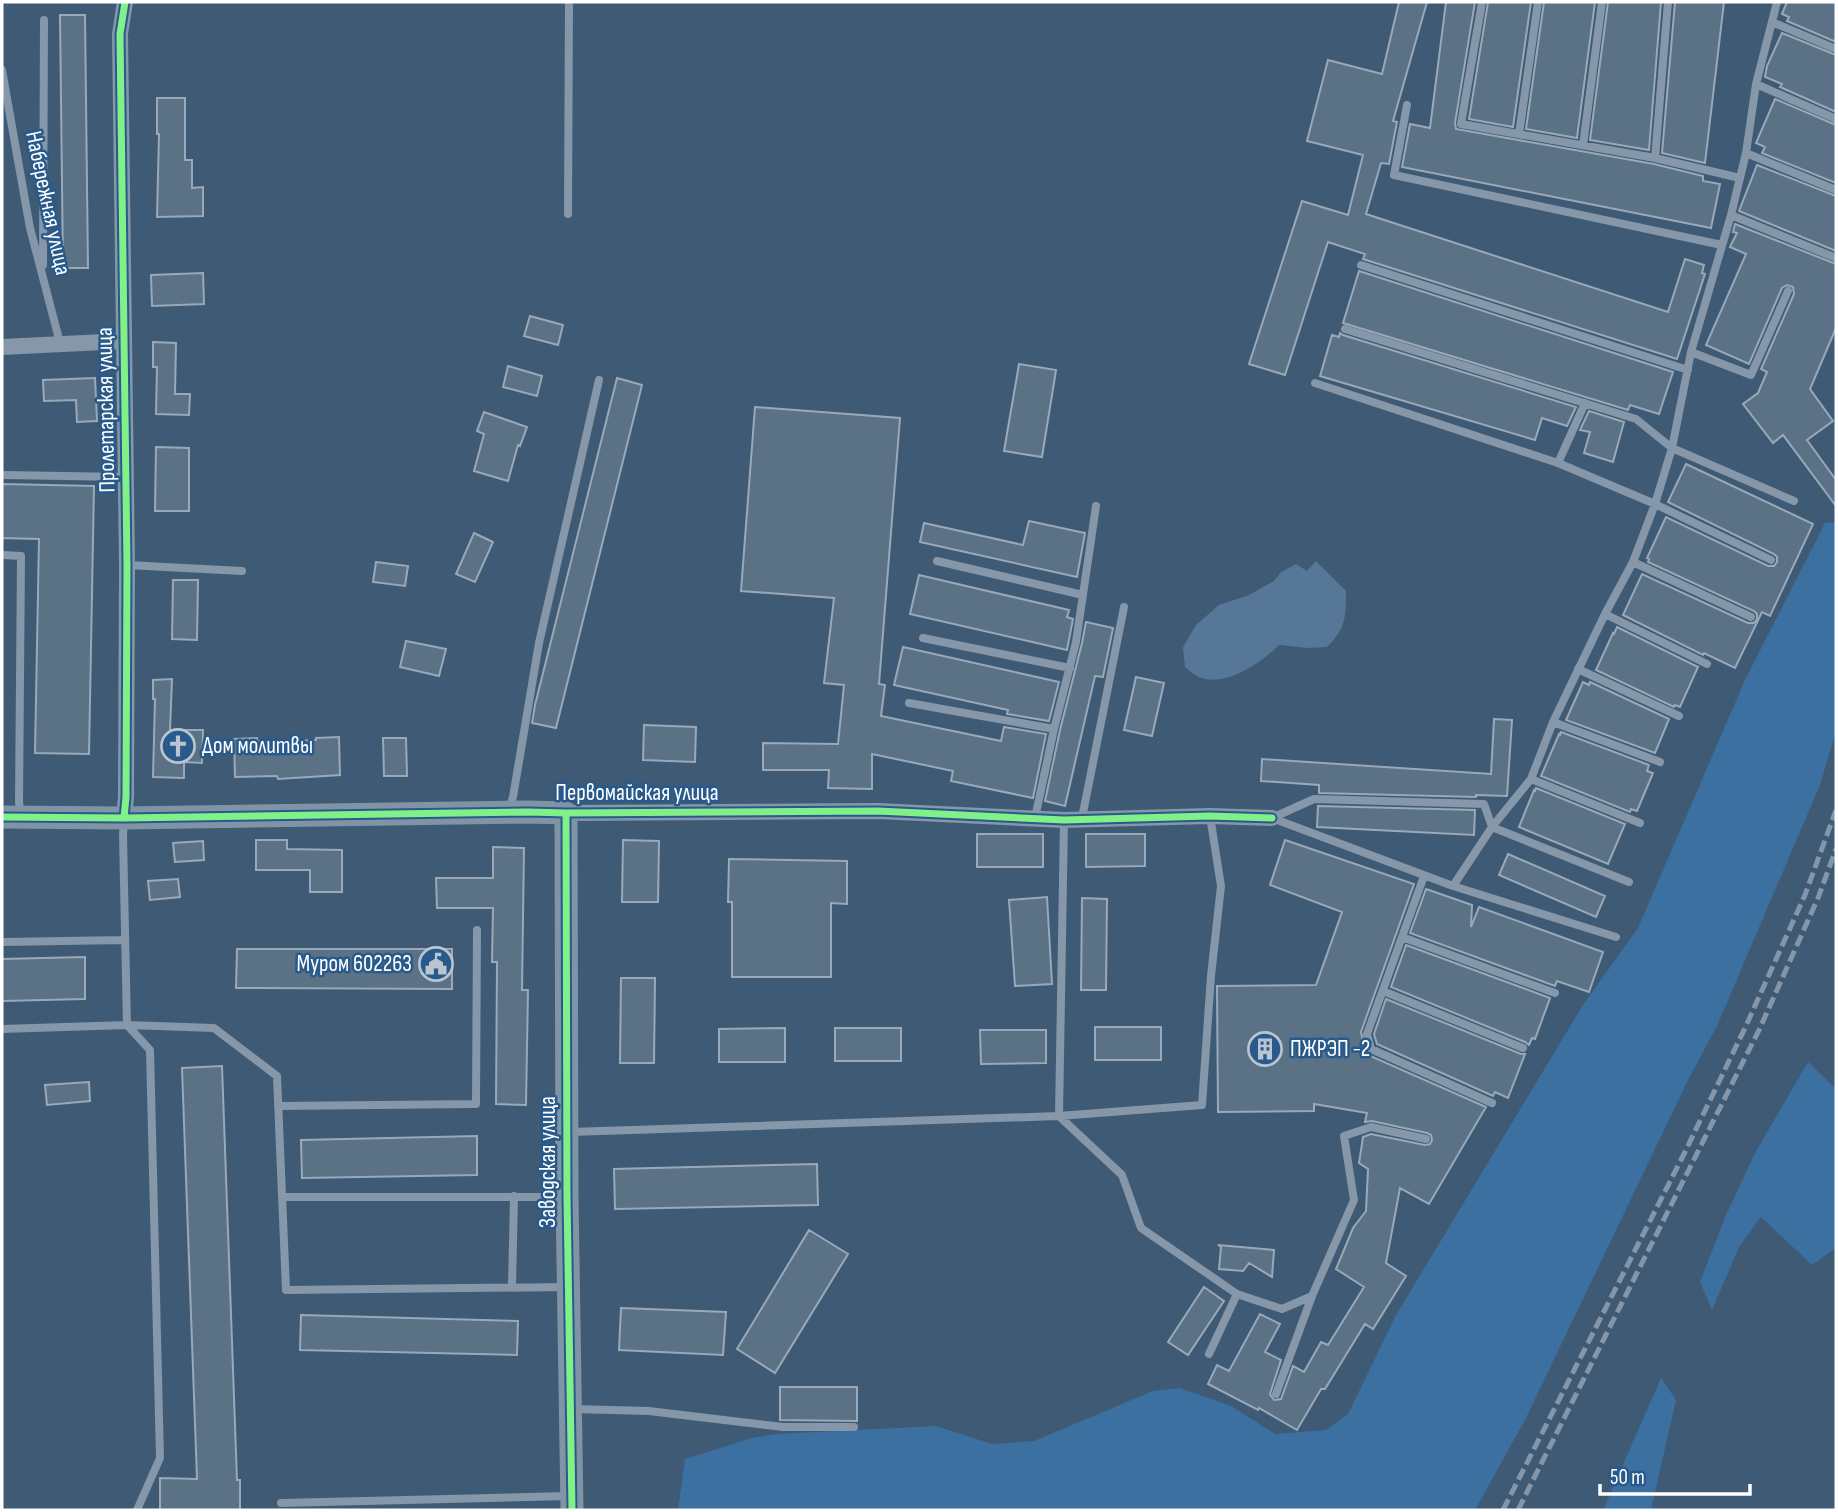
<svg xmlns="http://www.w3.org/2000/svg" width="1838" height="1512" font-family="'Sofia Sans Condensed',sans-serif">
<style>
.green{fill:#3c70a0}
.water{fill:#567798}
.building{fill:#5b7186;stroke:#99a9b8;stroke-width:2}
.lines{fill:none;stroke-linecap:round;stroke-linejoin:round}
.lane{stroke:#8597a8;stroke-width:8}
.street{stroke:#8597a8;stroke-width:16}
.secondary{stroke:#8194a5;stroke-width:23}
.rail{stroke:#8596a8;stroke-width:5;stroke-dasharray:12 5;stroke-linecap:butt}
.cycleway-casing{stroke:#285a8b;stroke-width:11}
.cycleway{stroke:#82f089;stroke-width:7}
.labels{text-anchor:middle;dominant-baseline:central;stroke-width:5;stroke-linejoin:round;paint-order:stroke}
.street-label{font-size:23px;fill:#fff;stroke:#285a8b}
.poi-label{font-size:23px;fill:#fff;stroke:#285a8b;text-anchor:start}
</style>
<rect width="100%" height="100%" fill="#3e5a75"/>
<path class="green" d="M1836,522v209l-16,54 -103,241 -29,54 -163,340 -50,90h-797l7,-51 67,-21 25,-4 159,-8 56,18 42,-3 119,-50 27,-3 51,18 44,28 51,-4 22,-16 48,-99 187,-310 55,-77 107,-248 80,-157z
M1808,1062l28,27v159l-24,17 -51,-48 -22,30 -27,63 -12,-28 26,-67 29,-62z
M1661,1378l15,22 -25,110h-48z"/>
<path class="water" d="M1316,561l30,30c0,25 0,38 -19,56l-19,1 -29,-3c-18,18 -54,43 -80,32 -5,-2 -10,-7 -14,-10l-2,-20 13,-22 23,-20 30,-10 25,-14 7,-9 15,-8 11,7z"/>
<path class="building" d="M1399,2h28l-34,119 4,1 -8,42 -8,-1 -15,51 302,98 17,-53 19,6 -2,8 3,1 -28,85 -314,-100 2,-5 -37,-12 -43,133 -36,-11 53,-163 46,14 15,-60 -56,-14 21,-81 54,14z
M1446,2h29l-20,121 1,6 198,35 49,12v5l17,3 -9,44 -309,-61 8,-43 20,4z
M1488,2h43l-18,125 -44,-8z
M1544,2h51l-18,136 -51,-9z
M1608,2h53l-12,148 -59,-10z
M1675,2h49l-19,161 -43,-10z
M1787,2h49v40l-49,-21 2,-4 -7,-3z
M60,15h25l3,253h-25z
M1782,33l54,22v57l-56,-25 2,-3 -17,-7 2,-11z
M157,98h28v62h7v28l11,-1v29l-46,1 2,-83h-2z
M1775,99l61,26v58l-74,-30 3,-6 -9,-4z
M1757,165l79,31v55l-97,-40z
M1735,224l101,40v64l-26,61 23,32 -26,19 29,40v26l-53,-71 -10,8 -30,-39 15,-11 9,-21 -6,-3 33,-75 -1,-7 -6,-2 -5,3 -33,76 -43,-19 40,-91 -16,-7 7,-14 -4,-1z
M1359,271l314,101 -14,42 -29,-9 -2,5 -285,-87z
M203,273l1,31 -52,2 -1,-31z
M530,316l33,9 -5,20 -34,-9z
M1340,333l3,2 233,72 -9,19 -25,-8 -7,22 -215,-64 12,-41 7,2z
M153,342l23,1 -1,51h15l-1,21 -33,-1 1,-47h-4z
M1019,364l37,6 -14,87 -38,-6z
M508,366l34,10 -5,20 -34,-9z
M95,378l2,43 -20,1 -1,-22 -32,1 -1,-21z
M617,378l25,7 -86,343 -24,-5 3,-18z
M755,407l145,11 -21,266 6,1 -4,31 120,25 3,-14 42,7 -13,64 -82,-17 2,-10 -81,-17v35l-44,-1 1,-18h-66v-27l75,1 6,-59 -20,-2 10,-85 -93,-7z
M1589,411l35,11 -11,40 -29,-9 6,-21 -10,-2z
M484,412l43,15 -7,19 -2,-1 -10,36 -34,-10 10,-37 -7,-3z
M156,447l33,1v63h-34z
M1686,464l127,60 -43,92 -8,-4 -27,56 -31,-15 -1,2 -80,-40 19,-41 106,49h6l3,-4v-5l-3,-3 -106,-49 1,-3 -2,-1 19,-41 102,49h6l3,-4v-5l-3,-3 -106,-52z
M2,484l92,2 -5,268 -54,-1 4,-214 -37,-1z
M1029,521l56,12 -8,44 -157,-35 4,-19 99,22z
M474,533l19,9 -18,40 -19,-8z
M376,562l32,4 -3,20 -32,-4z
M919,575l150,35 -2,7 6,2 -6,31 -157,-36z
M173,580h25l-1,60 -25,-1z
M1086,622l27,6 -10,49 -8,-1 -30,130 -20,-5 15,-71 22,-87z
M1617,627l81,40 -18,40 -5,-2 -1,2 -78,-37 17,-37 1,1z
M406,641l40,8 -7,27 -39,-9z
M903,647l156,35 -10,39 -42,-7 1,-4 -114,-25z
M1136,677l28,6 -12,53 -28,-6z
M172,679l-2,51h33l-1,33 -18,-1v16l-31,-1 2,-78h-2v-19z
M1583,682l6,3 1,-3 79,37 -14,34 -89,-33z
M1494,719l18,1 -5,76 -31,-1v2l-157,-4v-8l-58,-4 1,-22 229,15z
M644,725l52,2 -1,35 -52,-2z
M1561,732l88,33 -2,6 6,2 -16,38 -6,-2 -1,3 -89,-36 18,-42 1,1z
M339,737l1,38 -62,4 -1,-3 -42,1 -1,-38 23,-1v3l59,-1v-2z
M383,738h23l1,38h-23z
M1536,788l89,36 -17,40 -89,-37 15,-37 1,1z
M1318,806l157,4 -1,25 -157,-8z
M977,834h66v33h-66z
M1086,834h59v32l-59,1z
M256,840h31v9l55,1v42h-32v-22h-54z
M623,840l36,1 -1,61h-36z
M1285,840l129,44 -53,148 4,19 3,4 118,52 -57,97 -29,-16 -14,75 20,13 -33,53 -8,-5 -40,65h-4l-24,41 -38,-22 -1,2 -50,-26 9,-19 12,6 31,-57 20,10 -15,28 16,8 -11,34 4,6 7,-1 12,-33 11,6 17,-30 7,3 36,-58 -28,-18 17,-41 13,-17 2,-42 -9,-6 4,-26 8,-3 54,11 5,-1 2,-4 -1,-5 -4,-2 -55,-12 -7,1 2,-9 -53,-9v7l-96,1 -1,-126 99,-1 26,-73 -72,-27z
M203,841l1,19 -29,2 -2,-19z
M493,847l31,1 -2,142h6l-2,115 -30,-1 1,-142h-5l1,-54h-56l-1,-30h57z
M1508,854l97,42 -9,21 -97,-42z
M729,859l118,2v43l-16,-1v74h-99v-75h-4z
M178,879l2,18 -30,3 -2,-19z
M1426,889l46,16 -1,22 8,-20 124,45 -14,40 -32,-11 -2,5 -145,-53z
M1047,897l5,87 -37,2 -6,-86z
M1082,898l25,1 -1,91h-25z
M1406,945l144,53 -15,41 -3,-1 -3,7 -4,-3 -134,-55z
M237,949h215v40l-216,-1z
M85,957v42l-83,2v-42z
M621,978h34l-1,85h-34z
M1386,999l135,55h4l-17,44 -13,-6 -2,4 -116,-52 -3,-10z
M1095,1027h66v33h-66z
M785,1028v34h-66v-33z
M835,1028h66v33h-66z
M980,1030h66v33l-65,1z
M222,1066l15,414h3v30h-80v-32l37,1 -15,-411z
M89,1082l1,19 -43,4 -2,-20z
M477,1136v39l-175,3 -1,-38z
M817,1164l1,41 -203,4 -1,-40z
M809,1230l39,24 -73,119 -38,-24z
M1218,1245l56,5 -2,27 -23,-14 -6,8 -24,-2 2,-22z
M1204,1287l20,14 -36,54 -20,-13z
M621,1308l105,4 -3,43 -104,-5z
M301,1315l217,6 -1,34 -217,-5z
M780,1387h77v34l-77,-1z"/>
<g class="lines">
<path class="lane" d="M1482,2l-21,122 194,34
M1668,2l-13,156 85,20
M1772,22l64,27
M2,70l28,158 30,115
M1756,84l80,35
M1407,105l-13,70 328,70
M1519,134l19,-132
M1583,145l19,-143
M1746,153l90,37
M568,214l1,-212
M1731,215l105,43
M43,265l1,-245
M1361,265l327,105
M1345,329l291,90 36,29 122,53
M1691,352l60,23 37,-84
M1315,383l243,80
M1585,403l-27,60 97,41 116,56
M2,475l125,2
M2,555l19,1 -2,246 2,15
M937,561l146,34
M1633,562l118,55
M127,565l115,6
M1605,614l102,50
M923,638l147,30
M1578,669l101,47
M909,703l145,26
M1553,722l107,40
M1531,779l109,44
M509,809l4,-12 26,-154 60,-263
M1035,818l19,-89 22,-87 20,-136
M1082,818l42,-211
M1272,818l181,68 39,-59 39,-48 22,-57 52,-108 28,-52 22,-58 17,-56 19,-96 40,-137 15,-62 10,-69 21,-82
M1272,818l42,-19 170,5 8,23 137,55
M124,821l-1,15 4,189 23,25 10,408 -23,52
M1424,876l-57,158 4,15 121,54
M1453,886l163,51
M1402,937l153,56
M2,942l123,-2
M1383,991l140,57
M2,1029l125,-4 87,3 63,48 9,214 282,-3
M278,1106l198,-2 1,-174
M1059,1116l63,59 19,53 96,66 45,15 30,-13 42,-96 -10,-64 27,-9 55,12
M1059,1116l143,-11 9,-129 10,-90 -11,-70
M570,1132l489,-16 5,-296
M282,1197h284
M512,1286l2,-90
M1209,1354l28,-60
M1276,1394l36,-98
M573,1409l76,2 134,16h71
M281,1503l287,-7"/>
<path class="street" d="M2,347l122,-6
M566,813l312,-2 186,9 146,-4 62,2
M124,818l2,-21 1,-232 -7,-531 5,-32"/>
<path class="secondary" d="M2,817l122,1 405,-6 37,1 1,384 5,313"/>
<path class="rail" d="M1503,1510l180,-354 62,-128 60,-133 31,-85
M1518,1510l242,-482 58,-130 18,-49"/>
<g class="cycleway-casing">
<path id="cycleway" d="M566,813l1,384 5,313
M2,817l122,1 405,-6 37,1 312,-2 186,9 146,-4 62,2
M124,818l2,-21 1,-232 -7,-531 5,-32"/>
</g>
<use href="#cycleway" class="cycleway"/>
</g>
<defs>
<g id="church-ring" transform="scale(1.75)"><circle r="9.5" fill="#285a8b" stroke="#bbc5cf" stroke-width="1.5"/><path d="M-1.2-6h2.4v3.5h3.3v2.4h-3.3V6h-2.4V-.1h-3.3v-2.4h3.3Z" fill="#bbc5cf"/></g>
<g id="civic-ring" transform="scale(1.75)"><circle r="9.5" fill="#285a8b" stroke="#bbc5cf" stroke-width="1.5"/><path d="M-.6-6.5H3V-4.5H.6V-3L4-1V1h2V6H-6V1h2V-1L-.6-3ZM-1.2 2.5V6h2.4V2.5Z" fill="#bbc5cf"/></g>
<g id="building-ring" transform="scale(1.75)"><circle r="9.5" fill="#285a8b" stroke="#bbc5cf" stroke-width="1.5"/><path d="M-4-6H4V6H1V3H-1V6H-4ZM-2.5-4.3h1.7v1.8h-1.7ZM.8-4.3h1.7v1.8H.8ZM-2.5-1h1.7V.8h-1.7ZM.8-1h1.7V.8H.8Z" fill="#bbc5cf"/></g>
</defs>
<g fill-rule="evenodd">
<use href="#church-ring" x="178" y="746"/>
<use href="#civic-ring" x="436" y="964"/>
<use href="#building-ring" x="1265" y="1049"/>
</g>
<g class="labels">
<g class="street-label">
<text transform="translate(48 203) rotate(78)">Набережная улица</text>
<text transform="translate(106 410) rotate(-91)">Пролетарская улица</text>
<text x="637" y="793">Первомайская улица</text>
<text transform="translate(548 1162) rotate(-90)">Заводская улица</text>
</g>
<g class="poi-label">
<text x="202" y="746">Дом молитвы</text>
<text x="412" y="964" text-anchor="end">Муром 602263</text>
<text x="1290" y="1049">ПЖРЭП -2</text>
</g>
</g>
<rect width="1838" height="1512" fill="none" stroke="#ffffff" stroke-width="7"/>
<path d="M1600 1484v10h150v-10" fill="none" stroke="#ffffff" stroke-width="3.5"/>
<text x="1610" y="1484" font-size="21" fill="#ffffff" stroke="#285a8b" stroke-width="5" paint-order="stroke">50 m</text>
</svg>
